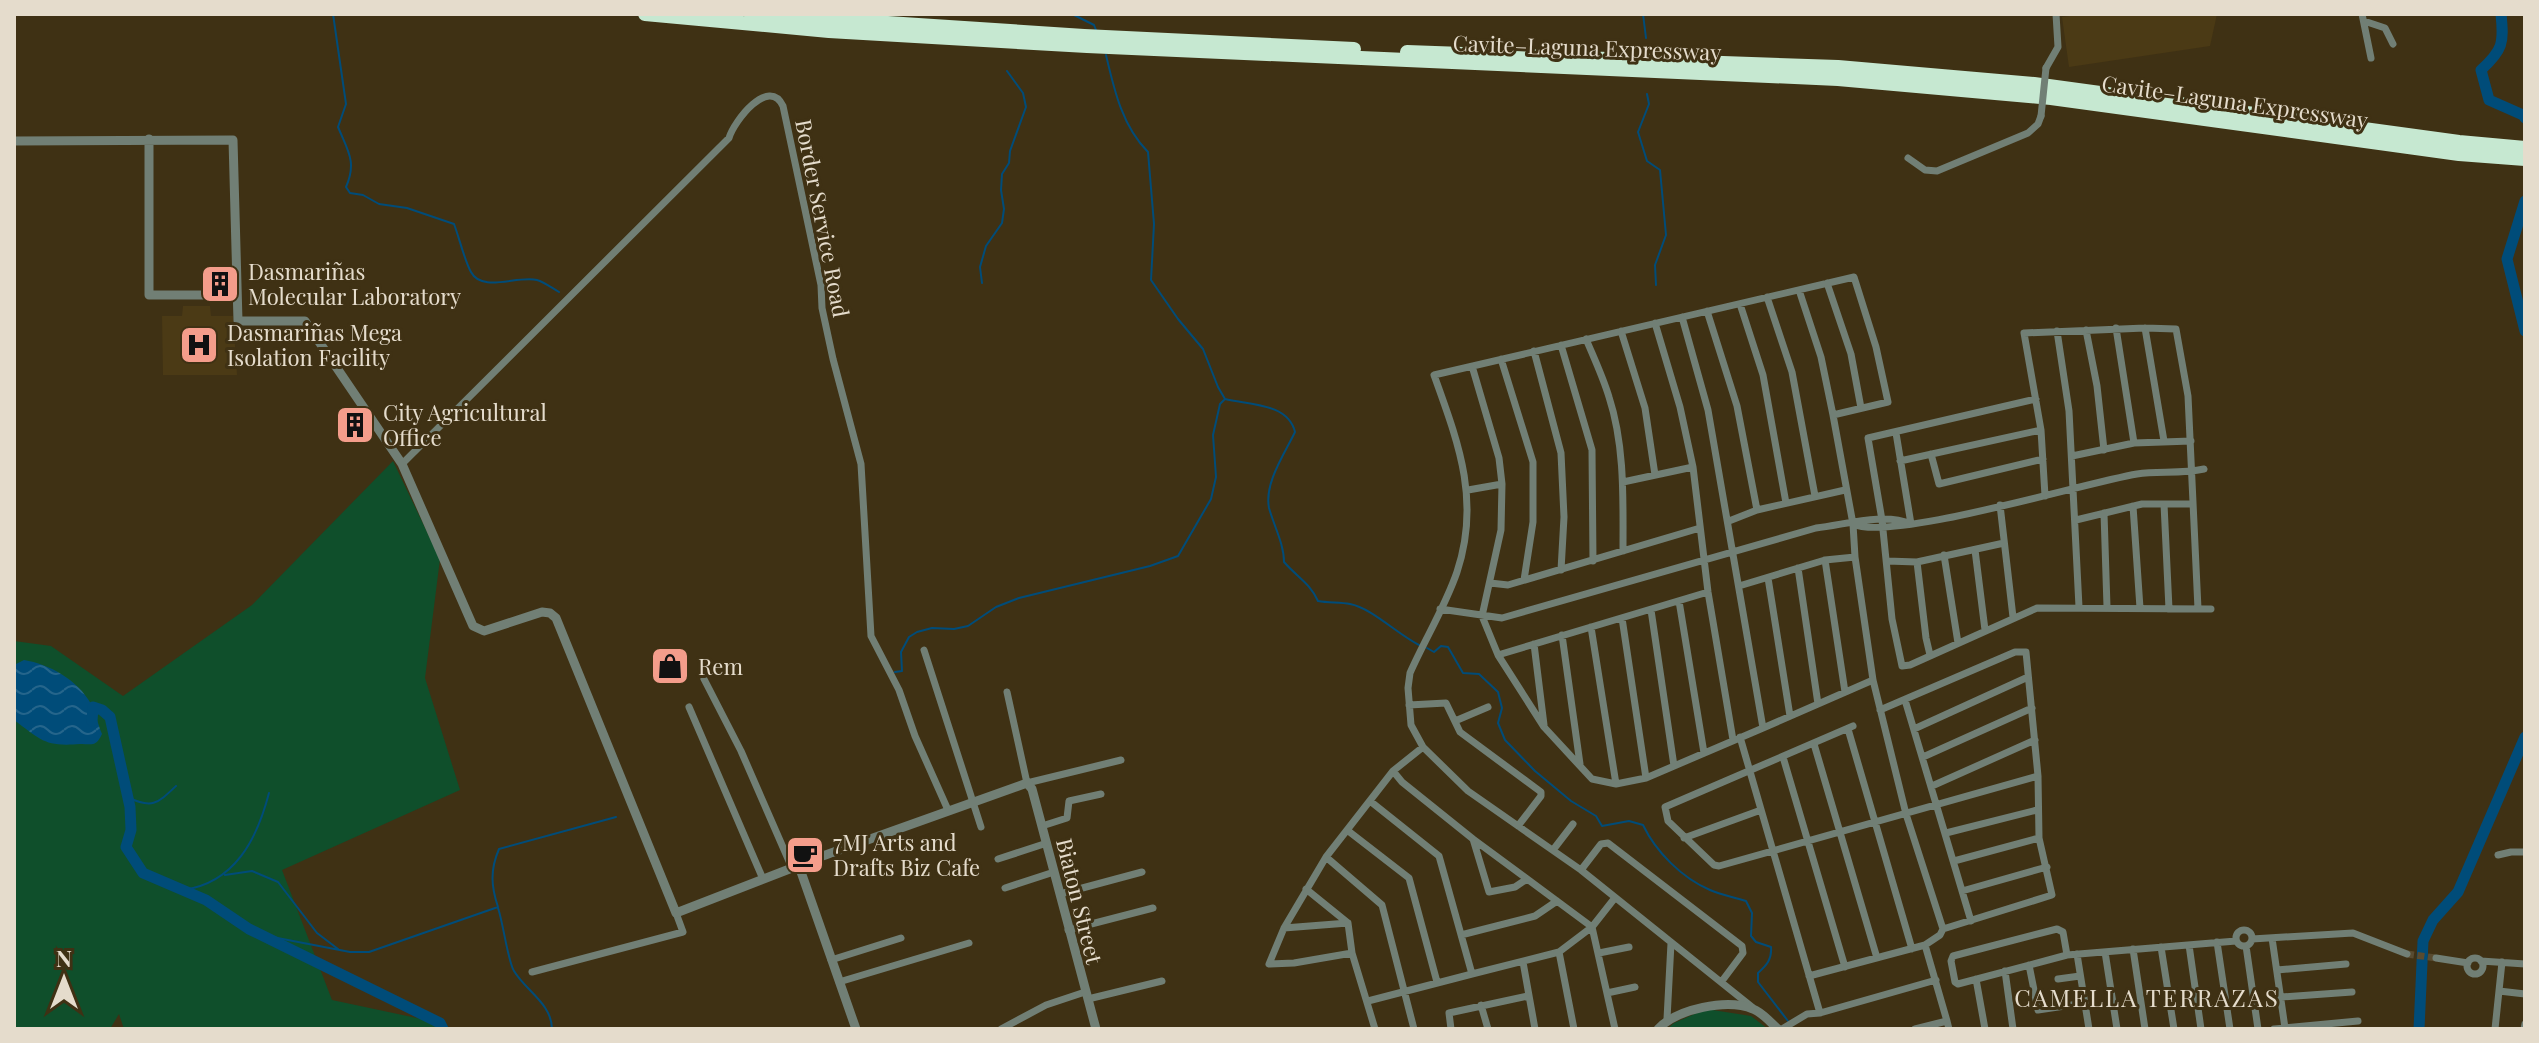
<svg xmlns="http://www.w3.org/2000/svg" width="2539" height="1043" font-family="'Playfair Display',serif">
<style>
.built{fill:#4b3a15}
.grass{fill:#0f4f2b}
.water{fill:url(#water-waves)}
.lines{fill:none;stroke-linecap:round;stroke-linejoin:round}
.stream{stroke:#004c79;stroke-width:2}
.river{stroke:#004c79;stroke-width:11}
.minor-tunnel{stroke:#584b30;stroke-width:7;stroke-dasharray:7 3.5;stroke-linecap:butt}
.minor{stroke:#717f75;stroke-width:7}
.tertiary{stroke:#717f75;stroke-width:9}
.motorway{stroke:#c6e8d1;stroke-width:14}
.minor-bridge{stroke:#717f75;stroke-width:7}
.labels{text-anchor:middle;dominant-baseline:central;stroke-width:6;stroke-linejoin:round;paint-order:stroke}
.street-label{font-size:22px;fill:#e5dccc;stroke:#3f3114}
.poi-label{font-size:22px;fill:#e5dccc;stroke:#3f3114;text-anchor:start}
.neighbourhood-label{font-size:24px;letter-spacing:2px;fill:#e5dccc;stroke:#3f3114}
</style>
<defs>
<pattern id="water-waves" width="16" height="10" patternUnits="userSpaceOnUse" patternTransform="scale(2)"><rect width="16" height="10" fill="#004c79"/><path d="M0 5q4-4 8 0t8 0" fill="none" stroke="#25658b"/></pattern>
</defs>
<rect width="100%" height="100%" fill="#3f3114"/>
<path class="built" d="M2083,14h134l-7,32 -141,21 -7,-50z
M183,306h27l1,10h22l4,59h-74l-1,-59h20z"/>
<path class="grass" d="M393,461l47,98 -15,119 35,112 -178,80 50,130 108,23v6h-316l-5,-15 -9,15h-96v-388l37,5 72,50 129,-91z
M1706,1009l45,7 17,13h-101l7,-6z"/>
<path class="water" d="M24,660c25,4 54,20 67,44 5,9 7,21 11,30 -6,13 -10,10 -22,10 -35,3 -39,-4 -66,-24v-55z"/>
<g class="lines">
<path class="stream" d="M333,14l13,90 -8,23c10,24 19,35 8,60l4,6 13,2 16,9 28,4 47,16c5,13 11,38 17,48 11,21 47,3 66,8 7,2 15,8 22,12
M1072,14l22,11 2,5
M1643,14l3,24
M1106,55c8,34 16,71 42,97l6,72 -3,56 27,39 25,30 15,38 7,12c25,6 63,4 70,33 -10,21 -31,51 -26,76 5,18 15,36 15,54 13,15 26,21 34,39 11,2 22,1 32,3 22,4 48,31 71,42
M1647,94l2,10 -11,28 9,29 13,9 6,65 -11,30 1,20
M982,283l-2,-16 6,-21 16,-23 2,-14 -3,-19 1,-16 7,-11 1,-12 16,-44 -3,-14 -16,-22
M1427,648l7,4 7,-6 7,1 15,26 16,1 19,18 4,16 -4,15 7,17 30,31 36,30 25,15 6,10 27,-5 14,4c13,27 39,53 67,65 11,5 24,7 36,11l6,12 -1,23 5,6 15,5c1,12 -4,18 -13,26v9l30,39
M895,672l7,-1 -1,-19 8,-15 8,-5 15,-4 22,1 14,-3 28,-19 23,-9 131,-32 28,-10 33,-57 5,-22 -3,-42 7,-31 4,-4
M127,797c25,12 30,7 49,-11
M225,875l27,-4 26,11 39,51 21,16
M183,890c52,-7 74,-51 86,-97
M498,908c5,14 10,54 16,63 12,20 38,33 38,58
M262,935l88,17h19l129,-45c-7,-21 -8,-37 1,-58l117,-32"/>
<path class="river" d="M2501,14c3,29 2,36 -20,56l8,30 34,15 2,3
M2525,201l-18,58 18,72
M92,721l1,-14 9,3 8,7 20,90 1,23 -5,17 17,26 63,27 43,29 191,94 3,6
M2419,1029l4,-88 10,-21 25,-28 67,-155"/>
<path class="minor-tunnel" d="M2407,954l29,4"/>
<path class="minor" d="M2362,14l9,44
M2364,21l21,7 8,16
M2046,68l12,-21 -2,-33
M1908,158l17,12 12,1 91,-38 10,-9 3,-8
M1827,283l24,71 10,54
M1799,290l22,67 12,58 20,109 2,33 18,123 33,134 37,115 -3,6 -15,10 22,76
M1767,297l25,75 23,124
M1740,304l23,71 23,128
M1707,311l30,95 20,104
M1682,317l26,93 55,318 110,-48
M1655,323l25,84 13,60 15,125 25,148
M2116,328l18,115
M2145,328l19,113
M2086,330l11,56 7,64
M1621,331l24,77 10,67
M2057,331l12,80 10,196
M1586,339c8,19 17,38 23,58 16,49 14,103 14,154
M1561,345l31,105 1,111
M1534,351l27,102 3,64 -3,53
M1501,359l32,103v60l-9,58
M1472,366l27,92 3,26 -1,46 -19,86 16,39 46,72 48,52 24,5 30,-6 117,-50
M2036,399l-168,39 14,82 10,99 10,47 8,-1 127,-57 174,1
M1896,433l15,91
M1931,454l8,30 104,-25
M2072,456l62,-13 57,-2
M1900,461l141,-31
M402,464l327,-326c5,-17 40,-62 54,-32l38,179 1,23 11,51 28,105 10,172 28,54 16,46 33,74
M1623,482l70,-15
M1468,490l34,-6
M2045,496l-4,-66 -17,-97 121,-5 31,1 12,67 10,213
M2164,504l5,105
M2000,505l13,112
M2133,506l7,102
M2104,513l3,94
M2076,520l66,-16h51
M1729,521l28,-11 88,-20
M1853,524c38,18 230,-41 284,-50 22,-3 45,0 67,-5
M1975,550l10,80
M1944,555l14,88
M1825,560l20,132
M1887,561l30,1 87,-19
M1917,562l9,76 4,17
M1798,568l20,136
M1768,578l22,138
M1490,583l18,2 192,-57
M1739,586l86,-26 30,-3
M1679,601l25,152
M1440,609l62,9 314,-90c29,-3 67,-16 95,-4
M1651,610l23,156
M1622,618l24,160
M1591,627l25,157
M1562,635l18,129
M1534,644l10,81
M924,650l57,177
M1498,655l210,-63
M704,679l37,72 51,117
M1007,692l20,91 94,-23
M1905,700l66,221
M1409,705l37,-2 14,29 81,60v4l-23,30
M689,707l74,172
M1880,710l135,-58h11l12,124 1,62 13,57 -109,34
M1455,721l33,-14
M1853,726l-188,81 3,14 46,44 5,1 319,-90
M1848,729l64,220
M1914,729l114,-52
M1740,737l80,276 116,-33
M1814,744l63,214
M1783,757l62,210
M1923,757l109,-49
M1393,771l9,11 71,57 119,88 23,102
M1932,786l103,-46
M1370,801l69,55 33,118 87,-22 33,-25 22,-28
M1042,826l25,-8 2,-17 32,-7
M1347,830l62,48 28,104
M1946,833l91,-23
M1684,838l77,-28
M1473,839l16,53 26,-5 12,-8
M1553,850l20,-26
M2498,855l13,-3h14
M1326,857l56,48 32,124
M998,859l49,-16
M1954,861l85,-23
M1581,870l20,-26 7,-1 134,103 1,7 -21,28
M1005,888l49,-16
M1306,889l42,34 4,30 23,76
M1962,891l85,-24
M1060,894l82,-22
M1348,923l-64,5 42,-71 67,-86 30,-24
M1284,928l-15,36 25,-1 58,-10
M1068,930l85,-22
M2236 938a8 8 0 1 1 16 0a8 8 0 1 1-16 0Z
M1461,935l74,-19 22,-15
M2272,938l13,90
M2252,939l101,-6 54,21
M2217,942l13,87
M2189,945l12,84
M2246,946l12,83
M2161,947l13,82
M2133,949l12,80
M1559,952l15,77
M2105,952l12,77
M1599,953l30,-6
M2077,954l12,75
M2067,955l-4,-23 -6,-3 -104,27 -2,5 4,21 3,2 109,-29 169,-14
M2436,958l32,5
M2467 966a8 8 0 1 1 16 0a8 8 0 1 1-16 0Z
M831,960l70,-22
M2481,961l44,3
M1523,962l12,67
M2029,965l9,45 47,-7
M2277,970l69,-6
M2005,971l8,58
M532,972l151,-40 -7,-19
M1809,976l116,-31
M1976,979l9,50
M2058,979l22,-3
M839,982l130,-39
M2499,991l26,3
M1607,993l28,-6
M2281,997l71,-5
M1088,999l74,-18
M1368,1001l104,-27
M1481,1005l7,24
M1752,1007l-171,-137 -113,-79 -45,-44 -12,-22 -3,-37 2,-15c15,-34 35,-66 47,-101 24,-72 1,-130 -23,-197l420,-98 22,70 12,55 -55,13
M1667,1019l4,-76
M1001,1029l45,-24 39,-13
M1451,1029l-2,-16 79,-17
M1782,1029l25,-15 13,-1
M1915,1029l32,-8 2,8
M2274,1029l84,-8
M2495,1029l7,-67
M2524,1029l1,-5"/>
<path class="tertiary" d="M149,139v156h88
M14,141l219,-1 5,181h67l2,3 95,140 71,162 11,5 58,-19 8,1 6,5 120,295 116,-45 8,1
M800,869l3,-6 224,-80 5,6 64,240
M800,869l56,160
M1658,1029c19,-20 69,-31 95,-20 9,3 18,14 25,20"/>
<path class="motorway" d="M645,14l184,17 258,15 751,33 213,19 408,56 66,5
M751,14l333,22 270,13
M1407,52l431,15 196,17 425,58 66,6"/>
<path class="minor-bridge" d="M2041,116l5,-48"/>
</g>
<defs>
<g id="building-square" transform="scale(2)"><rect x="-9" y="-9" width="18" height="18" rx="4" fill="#f49d8b" stroke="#3f3114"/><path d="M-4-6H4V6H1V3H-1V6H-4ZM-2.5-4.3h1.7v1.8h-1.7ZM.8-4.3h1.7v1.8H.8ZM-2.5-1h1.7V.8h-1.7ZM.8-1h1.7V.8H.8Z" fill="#111"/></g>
<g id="hospital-square" transform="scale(2)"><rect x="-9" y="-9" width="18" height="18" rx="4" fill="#f49d8b" stroke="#3f3114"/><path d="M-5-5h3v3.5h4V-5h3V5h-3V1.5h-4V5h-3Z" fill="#111"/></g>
<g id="shop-square" transform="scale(2)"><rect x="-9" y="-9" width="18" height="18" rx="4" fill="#f49d8b" stroke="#3f3114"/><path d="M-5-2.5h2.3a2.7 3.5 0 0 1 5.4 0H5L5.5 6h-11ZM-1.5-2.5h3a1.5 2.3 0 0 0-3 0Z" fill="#111"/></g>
<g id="cafe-square" transform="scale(2)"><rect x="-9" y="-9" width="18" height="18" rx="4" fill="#f49d8b" stroke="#3f3114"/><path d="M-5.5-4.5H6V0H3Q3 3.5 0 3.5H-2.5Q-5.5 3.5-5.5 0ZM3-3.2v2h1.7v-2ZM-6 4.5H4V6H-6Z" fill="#111"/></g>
</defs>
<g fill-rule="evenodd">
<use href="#building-square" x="220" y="284"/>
<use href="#hospital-square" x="199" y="345"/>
<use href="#building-square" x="355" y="425"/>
<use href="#shop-square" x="670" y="666"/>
<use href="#cafe-square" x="805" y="855"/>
</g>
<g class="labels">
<g class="street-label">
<text transform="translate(1587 47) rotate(2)">Cavite–Laguna Expressway</text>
<text transform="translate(2235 101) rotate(8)">Cavite–Laguna Expressway</text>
<text transform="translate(823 218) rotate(79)">Border Service Road</text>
<text transform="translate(1080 901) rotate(76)">Biaton Street</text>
</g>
<g class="poi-label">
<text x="248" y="271">Dasmariñas<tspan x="248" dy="25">Molecular Laboratory</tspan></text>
<text x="227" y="332">Dasmariñas Mega<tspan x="227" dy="25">Isolation Facility</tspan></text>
<text x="383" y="412">City Agricultural<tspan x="383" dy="25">Office</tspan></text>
<text x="698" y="666">Rem</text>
<text x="833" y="842">7MJ Arts and<tspan x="833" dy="25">Drafts Biz Cafe</tspan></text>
</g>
<g class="neighbourhood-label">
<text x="2147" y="997">CAMELLA TERRAZAS</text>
</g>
</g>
<rect width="2539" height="1043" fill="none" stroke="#e5dccc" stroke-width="32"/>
<g transform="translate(64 979)" stroke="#3f3114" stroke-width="6" paint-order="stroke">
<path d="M0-6L14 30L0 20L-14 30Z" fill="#e5dccc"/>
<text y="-12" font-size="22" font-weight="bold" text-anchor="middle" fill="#e5dccc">N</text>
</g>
</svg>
